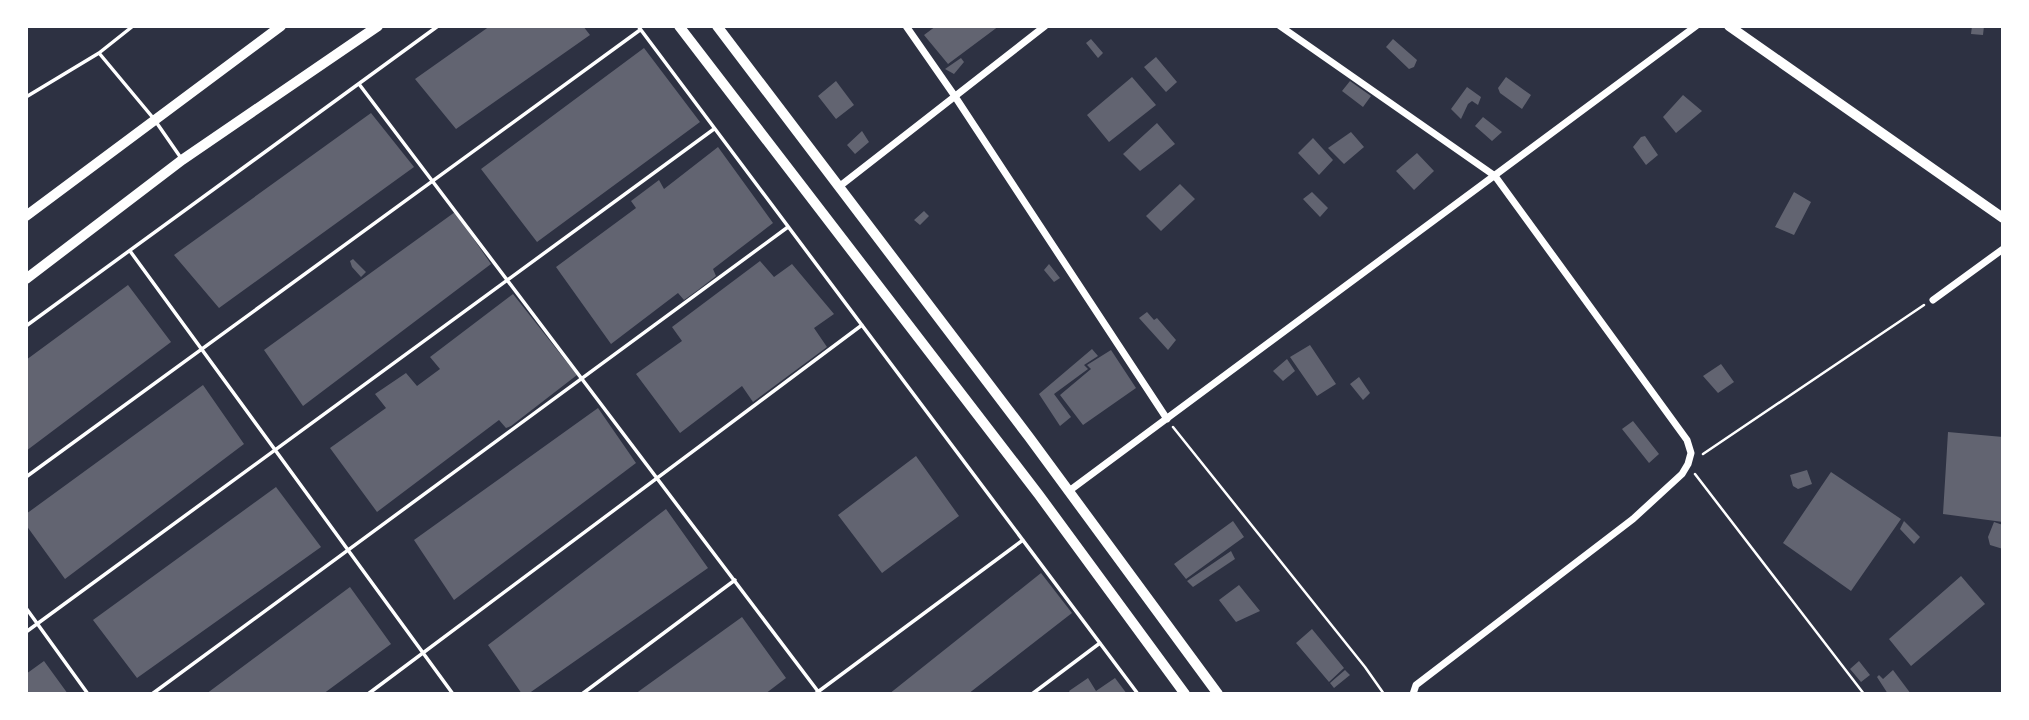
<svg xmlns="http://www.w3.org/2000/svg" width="2029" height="720" font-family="'Fira Sans Condensed',sans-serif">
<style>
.building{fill:#626471}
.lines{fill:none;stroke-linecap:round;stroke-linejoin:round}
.path{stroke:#fff;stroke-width:2.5}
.service{stroke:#fff;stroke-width:3.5}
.minor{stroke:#fff;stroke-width:7}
.secondary{stroke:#fff;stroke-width:10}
</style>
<rect width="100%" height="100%" fill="#2d3142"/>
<path class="building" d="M490,26h93l7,9 -134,94 -41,-50z
M936,26h63l-51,38 -24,-29z
M1972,26h12l-1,9 -12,-1z
M1091,39l12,14 -5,5 -12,-15z
M1393,39l24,21 -3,7 -5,2 -23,-22z
M644,48l56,74 -163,120 -56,-73z
M1156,57l21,25 -11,10 -22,-25z
M961,58l3,4 -10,12 -9,-5z
M1132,77l24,28 -47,37 -22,-27z
M1506,77l25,18 -9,14 -22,-16 -2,-5z
M836,81l18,24 -18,14 -18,-23z
M1350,81l21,15 -8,11 -21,-16z
M1467,87l14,10 -3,8 -6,-4 -4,3 -7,15 -10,-10z
M1683,95l19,16 -26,22 -13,-16z
M371,113l43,54 -195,141 -45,-53z
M1483,117l19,15 -10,9 -17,-15z
M1157,123l18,21 -35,27 -17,-17z
M862,131l7,11 -14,12 -8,-9z
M1351,132l13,15 -20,17 -16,-16z
M1645,136l13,19 -12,10 -13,-18 8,-10z
M1313,138l20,22 -14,15 -21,-22z
M718,147l55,76 -60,46 3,7 -18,14 -14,10 -6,-7 -67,51 -55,-77 80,-59 -5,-7 28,-21 5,9z
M1417,153l17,18 -20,19 -18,-19z
M1180,184l15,15 -34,32 -15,-15z
M1312,192l16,16 -8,9 -17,-18z
M1794,192l17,10 -17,33 -19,-8z
M924,211l5,5 -9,9 -6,-5z
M455,212l36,52 -188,142 -39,-56z
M353,259l13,13 -5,5 -9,-10 -2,-6z
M760,261l14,16 18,-13 42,50 -20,14 13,19 -74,55 -11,-16 -62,47 -44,-59 46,-33 -10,-14z
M1049,264l11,14 -6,4 -10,-12z
M128,285l43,57 -145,109v-91z
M513,294l64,81 -66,51 -5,2 -7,-8 -122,92 -47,-64 56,-40 -11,-14 31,-21 11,13 23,-17 -10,-12z
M1147,312l7,8 3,-2 19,22 -8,10 -29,-32z
M1310,345l26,39 -19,12 -27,-39z
M1092,349l6,7 -14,9 4,4 -34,25 17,23 -11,9 -21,-32z
M1111,350l25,38 -53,37 -23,-30 31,-26 -4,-4z
M1287,359l8,12 -12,10 -10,-10z
M1721,364l13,18 -16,11 -15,-17z
M1359,377l11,16 -7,7 -13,-16z
M203,385l41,59 -179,135 -39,-54v-11z
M598,408l38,55 -182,137 -40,-60z
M1633,421l26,33 -10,9 -27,-34z
M1948,432l55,5v85l-60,-8z
M916,456l43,60 -77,57 -44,-58z
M1807,470l5,14 -14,5 -5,-3 -3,-11z
M1831,472l70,47 -50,72 -68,-48z
M276,487l45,60 -184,131 -44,-58z
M666,509l42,59 -180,126h-6l-34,-49z
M1233,521l11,16 -58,42 -12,-15z
M1904,521l16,16 -6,7 -14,-15z
M1994,522l9,3v24l-13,-4 -2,-8z
M1231,551l4,8 -42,28 -6,-6z
M1041,573l31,40 -104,81h-79z
M1961,576l24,28 -74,62 -22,-27z
M1239,585l21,26 -24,11 -17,-22z
M350,587l41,57 -68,50h-117z
M742,617l44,61 -21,16h-130z
M1312,629l32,39 -15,14 -33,-39z
M44,661l24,33h-42v-20z
M1859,661l11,14 -9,7 -11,-13z
M1345,670l5,5 -16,13 -4,-5z
M1893,670l18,24h-23l-11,-17 2,-2 4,4z
M1088,678l8,13 19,-13 12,16h-56l-2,-3z"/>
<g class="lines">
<path class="path" d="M1173,427l192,240 19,27
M1703,454l221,-149
M1695,474l169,220"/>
<path class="service" d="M638,26l500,668
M99,53l55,66 27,39
M359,84l461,610
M26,97l73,-44 34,-27
M130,251l323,443
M26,326l412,-300
M26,477l614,-447
M26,608l62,86
M26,632l688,-503
M152,694l636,-467
M368,694l494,-369
M582,694l153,-114
M815,694l208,-154
M1032,694l68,-51"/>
<path class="minor" d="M906,26l48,69 213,324
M1280,26l215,150 192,264 4,13 -3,11 -6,10 -49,45 -217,166 -3,9
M840,186l205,-160
M1933,300l70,-51
M1069,491l627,-465"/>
<path class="secondary" d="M679,26l360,469 146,199
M717,26l312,411 189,257
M1729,26l274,192
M26,216l255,-190
M26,279l156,-119 196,-134"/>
</g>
<rect width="2029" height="720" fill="none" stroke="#ffffff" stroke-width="56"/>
</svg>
